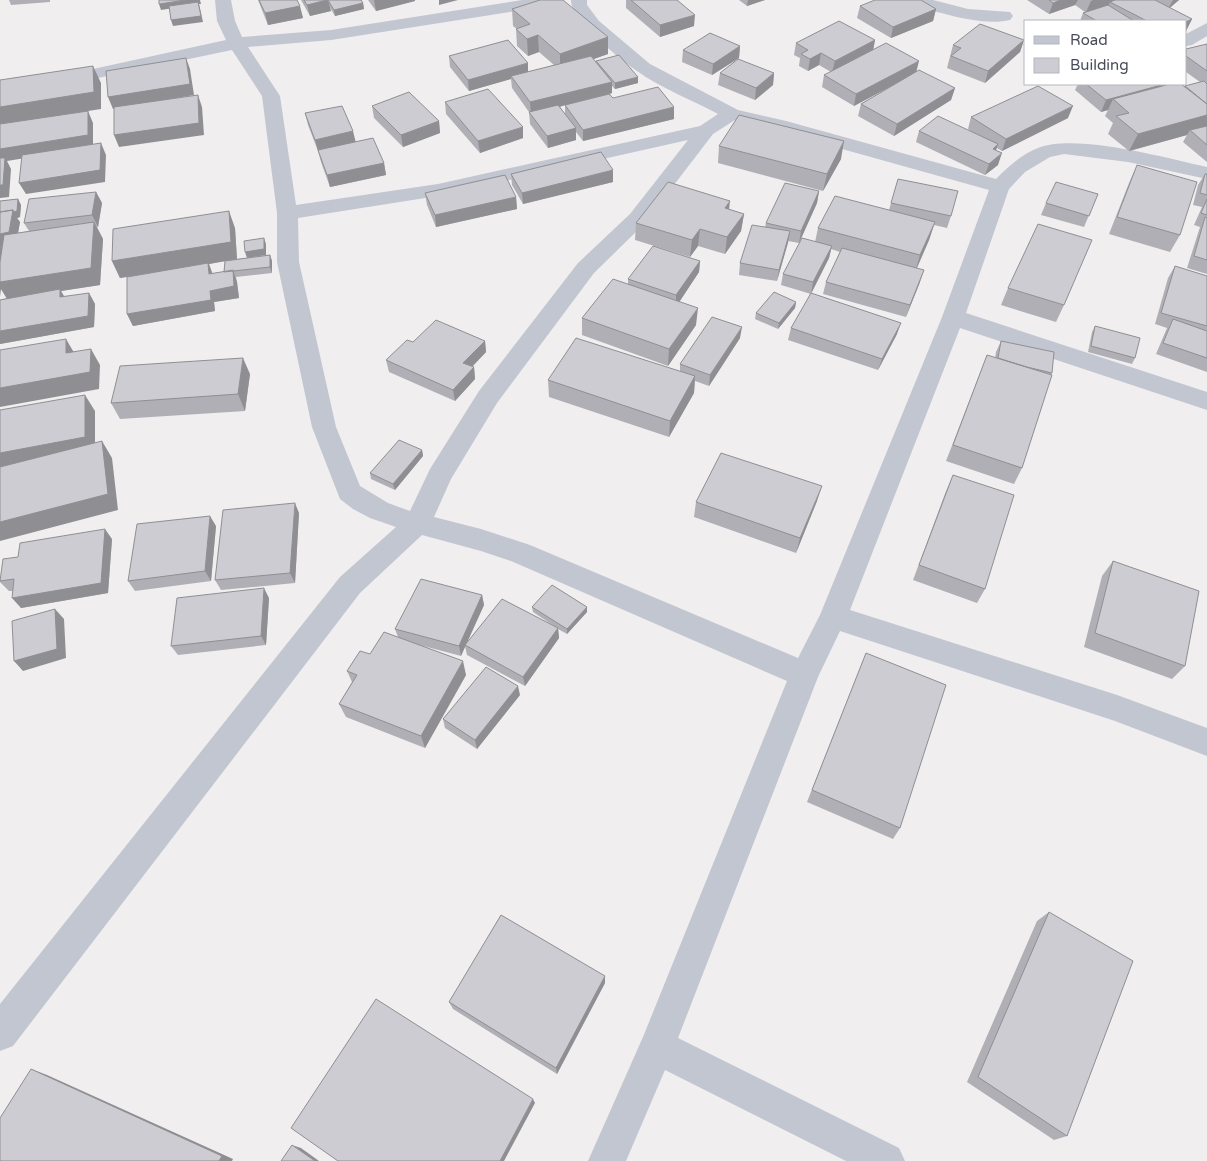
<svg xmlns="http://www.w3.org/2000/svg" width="1207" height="1161" font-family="'Varela Round',sans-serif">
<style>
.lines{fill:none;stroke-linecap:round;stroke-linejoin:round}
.minor{fill:#c2c6d1;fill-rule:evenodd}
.wall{fill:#afafb5;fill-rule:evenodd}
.shaded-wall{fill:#8f8f93}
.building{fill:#ccccd2;stroke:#8f8f93}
</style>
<rect width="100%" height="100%" fill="#f0eeee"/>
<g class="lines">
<path class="minor" d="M215,0h16l4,21 7,16 89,-7 191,-30h41l-2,4 -6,1 -224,35 -83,7 32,49 16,109 142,-21 262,-58 18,-12c-24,-13 -59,-27 -81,-43 -16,-11 -67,-52 -66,-71h16v5l12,16 51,43 88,46 48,11 210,58c12,-12 26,-25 42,-31 39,-15 127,10 169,19v12l-79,-17 -64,-8 -14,3 -25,15 -16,17 -43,124 241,79v18l-247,-82 -110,282 267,85 90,33v28l-92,-35 -275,-90 -22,46 -140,361 221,110 6,13h-59l-181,-91 -39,91h-38l55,-124 144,-356 -276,-120 -30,-10 -59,-16 -62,58 -347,453 -13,5v-47l340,-427 56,-50 -26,-9 -17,-9 -13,-10 -28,-72 -35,-165v-49l-15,-117 -30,-46 -139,29 -93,15v-12l93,-13 133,-29 -9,-19zM735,120l39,10 215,60 -47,127 -122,298 -22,43 -268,-113 -49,-16 -47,-12 17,-38 46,-76 97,-130 50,-49 69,-90zM688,140l-58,74 -52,49 -99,128 -49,78 -20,42 -22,-8 -28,-17 -24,-59 -37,-165 -1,-44 140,-22z
M905,0h28l35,9 42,3 3,4 -3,4c-30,7 -73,-9 -103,-16z
M1207,23v13l-15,9 -6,1v-12z"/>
</g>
<path class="wall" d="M9,0h41v2l-39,3z
M258,0h39l6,18 -35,7z
M301,0h60l2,3 1,6 -29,7 -6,-10 2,5 -21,5z
M368,0h47v1l-39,10z
M626,0h51l17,26 -34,11 -34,-29z
M739,0h26l-18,6z
M1027,0h152l-9,8 22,11 -6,12v-10h-106l3,-8 2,-1 -10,-7 -26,9z
M860,6l76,3 -3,12 -42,17 -34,-20z
M512,9l96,45 -15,5 3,3 42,15v6l-23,6 -3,-3v7l-2,1 3,4 61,21 -91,22 -7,-9v8l-28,8 -18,-24 -1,-12 -17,-24 -1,-9 -42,12 -19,-24 -1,-11 79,16 26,-7 -15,-13 -11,4 -11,-10 -1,-17h1l-4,-3zM565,105v9l-5,-7z
M875,40l-2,10 43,22 39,16 -4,12 -57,36 -36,-20 3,-12 42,-25 -49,27 -32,-19 2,-12 7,-3 -12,-7 -11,6 -9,-5 1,-8 -6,-3 2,-12z
M1024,40l-4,12 -35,31 -38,-15 6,-23z
M1207,44v118l-24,-20 4,-7 -58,16 -21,-17 5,-11 -8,-7 3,-6 -7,2 -26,-22 3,-6h87l-1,1 21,1 15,-4 -14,-10v-23z
M740,46l-1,12 -27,17 -30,-13 1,-12z
M720,73h54l-1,12 -18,15 -37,-15z
M445,102l78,36 -43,15 -34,-39z
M372,106l67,15 1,12 -37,14 -29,-29z
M305,113l50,29 29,21 2,12 -56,12 -9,-25 -3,-11 -10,-26z
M971,117l97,1 -66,33 -5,-3 -1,2 2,15 -13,10 -69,-33 3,-11 54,2 -5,-4z
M719,146l122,13 -18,32 -105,-28z
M1137,165l43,70 -10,17 -61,-18 20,-51z
M511,174l102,8 -90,22 -11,-19z
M1205,174h2v100l-20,-6 13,-41 -6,-2 8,-18 -9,-2 5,-20z
M898,179l53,37 -4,12 -13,-3 -5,15 -12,28 3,14 -14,35 -83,-23 3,-12 14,-30 -9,-3 -2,9 -18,35 86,41 -19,36 -90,-30 3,-12 20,-34 -30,-9 2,-11 32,-32 3,-14 71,-18z
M819,191l-2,12 -18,40 -11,-2 -11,40 -38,-6 1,-12 25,-36 1,-4z
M96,192l6,11 -4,24h-1l6,12 -3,46 -39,6 3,6 25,-4 6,11 -1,23 -94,17v-44l7,-2 -6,-9 -1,-88 18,-2 3,6 -1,12 -3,1 3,4 -2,11 11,-2 -5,-8z
M425,193l91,4 1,12 -81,18 -9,-22z
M1098,194l-14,33 -43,-12 5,-12z
M729,209l15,5 -3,17 -16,23 -27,-8 -8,11 -55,-17 1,-17z
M235,228l2,31 33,-4 2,6v12l-36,4 1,5 2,16 -25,4 1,9 -82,15 -6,-12 4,-38 -11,2 -8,-17zM225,261l-1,11 -12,2 -3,-10z
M700,261l-1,11 -20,30 17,23 -28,41 -86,-31v-17l46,-34v-5z
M1175,266l32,10v96l-51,-18 11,-26 -12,-4 13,-46z
M1008,288l56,17 -8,17 -55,-17z
M796,302l-1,6 -17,21 -23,-10 1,-6z
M1095,326l40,32 -3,6 -44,-12 4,-20z
M740,338l-31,48 -14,-5 -1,12 -25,44 -120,-40 -1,-17 132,-9v-7z
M485,341l1,11 -14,15h2l1,12 -20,22 -66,-29 -3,-12 27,-18z
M1001,341l51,32 -30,95 -8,16 -68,-23 41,-106 8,3 1,-6z
M250,374l-5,37 -125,8 -9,-16z
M422,450l1,6 -28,34 -24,-11 -1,-6z
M953,475l32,114 -8,14 -64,-23 33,-89z
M817,501l-21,52 -102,-36 2,-15z
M299,513l-4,70 -74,7 -6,-10z
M216,526l-5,55 -76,10 -7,-10z
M112,539l-4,54 -87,15 -8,-17h-4l-9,-9v-3l18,-22z
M1113,561l72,105 -13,13 -88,-32 18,-71z
M482,595l2,10 -17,37 90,-14 -24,-16 -1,-5 55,5 -20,22 -9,-5 1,9 -34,48 -58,-31 -2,-9 -4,10 -45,-12 50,31 -41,73 -79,-31 -7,-13 13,-22 -5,-11 51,-34 -3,-8z
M269,598l-3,47 -88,10 -7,-9z
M866,653l34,175 -7,11 -86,-37z
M520,695l-43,54 -32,-21 -2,-9z
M1049,912l18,224 -13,4 -87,-58 70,-161z
M605,976v7l-48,91 -104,-65 -4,-7z"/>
<path class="shaded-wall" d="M186,0h14l1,4h-2l4,18 -30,4 -2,-6 28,-16 -38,6 -2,-6z
M328,0l3,11 -21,5 -3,-11z
M374,0h41v1l-39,10z
M439,0h19l-19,5z
M748,0h17l-18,6z
M1061,0h17l-3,5 -26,9 4,-11z
M1093,0h21l-4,2 -1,3 -23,7 5,-11z
M1173,0h6l-11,9z
M363,3l1,6 -29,7 -1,-6z
M300,6l3,12 -35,7 -3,-12z
M936,9l-3,12 -42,17 2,-11z
M695,15l-1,11 -34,11v-12z
M1192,19l-6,12v-9z
M538,35l1,17 -11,4 -1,-17z
M608,37v17l-48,17v-17z
M875,40l-2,11 -41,21 3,-11z
M1024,40l-4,12 -35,31 3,-12z
M740,46l-1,12 -27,17 1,-11z
M821,53l-2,12 -11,6 2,-12z
M186,58l4,11 4,26 -81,14 -5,-12z
M919,61l-3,12 -62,33 2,-12z
M528,63v11l-17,2v3l-42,12 -1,-11z
M93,66l8,17v26l-13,2 5,12v24l-86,14 4,8 -2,28 -9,1v-91z
M774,73l-1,12 -18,15 1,-12z
M638,77v6l-23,6v-6z
M612,82v11l-81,21 -1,-12z
M1165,84l-5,11 -47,4 -5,11 -7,2 5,-12z
M955,88l-4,12 -57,36 3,-12z
M198,95l4,12 2,28 -85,12 -5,-12z
M1073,106l-5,12 -66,33 4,-12z
M674,107v12l-91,22v-11z
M1207,115v15h-17l-3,5 -58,16 9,-17z
M439,121l1,12 -37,14 -2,-12z
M523,127v11l-43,15 -2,-12z
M576,128v12l-28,8 -1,-12z
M353,131l3,12 -38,8 -3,-11z
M844,141l-3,18 -18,32 4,-17z
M101,143l5,12 -1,27 -79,12 -7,-11z
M998,144l-4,12 -1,-7z
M1002,153l-4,12 -13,10 4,-11z
M384,163l2,12 -56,12 -3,-12z
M613,170v12l-90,22 -1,-11z
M819,191l-2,12 -18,40 2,-12z
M96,192l6,11 -4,24 -6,-12z
M516,197l1,12 -81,18 -1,-12z
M18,199l3,6 -1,12 -3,1 3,4 -4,22 -15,2 5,8 88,-32 9,17 -3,46 -39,6 6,10 -60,-2 -6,-10 -1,8v-77z
M730,201l-2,18 -3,-11z
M229,211l6,17 2,31 -28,5 4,11 -4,-1 -1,-10 -88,14 -8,-17z
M744,214l-3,17 -16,23 2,-17z
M935,222l-6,18 -14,32 5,-17z
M700,229l-2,17 -8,11 2,-17z
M790,231l-2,12 -11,38 2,-11z
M264,238l2,6v11l-19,3 -2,-6z
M832,246l-3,12 -18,36 2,-12z
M270,255l2,6v12l-2,-6z
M700,261l-1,11 -23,35v-12z
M233,270l4,12 2,16 -25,4 1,9 -82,15 -6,-12 83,-23z
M924,270l-4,12 -14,35 4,-12z
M89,293l6,11 -1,23 -94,17v-13z
M796,302l-1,6 -17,21 1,-6z
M698,308l-2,17 -28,41 1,-17z
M901,323l-4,11 -19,36 4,-11z
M742,327l-2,11 -31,48 1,-11z
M66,339l10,17 -10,-3z
M485,341l1,11 -21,22 -2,-11z
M91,349l9,16 -1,24 -99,18v-19z
M243,358l7,16 -5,37 -7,-17z
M474,367l1,12 -20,22 -2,-11z
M695,376l-1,17 -25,44 1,-16z
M85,395l10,16v42l-95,18v-18z
M102,441l10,17 6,52 -118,31v-19z
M422,450l1,6 -28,34 -2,-6z
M822,486l-5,15 -21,52 4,-15z
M295,503l4,10 -4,70 -5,-10z
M210,516l6,10 -5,55 -6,-10z
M105,529l7,10 -4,54 -87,15 -9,-10z
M264,588l5,10 -3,47 -5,-9z
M482,595l2,10 -23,51 -2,-10z
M587,607v5l-20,22v-5z
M55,609l9,10 2,39 -43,13 -9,-10z
M558,628l1,10 -34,48 -2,-9z
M463,661l3,14 -41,73 -4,-12z
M518,686l2,9 -43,54 -2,-9z
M605,976v7l-48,91 -1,-6z
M31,1069l16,6 186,84 -1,2h-13z
M533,1099l2,4 -31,58h-4z
M292,1145l9,3 18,13h-4z"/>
<path class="building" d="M159,0h27l-27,4z
M259,0h38l3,6 -35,7z
M304,0h23l-20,5z
M328,0h33l2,3 -29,7z
M540,0h23l45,37 -48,17 -22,-19 -11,4 -11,-10 14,-5 -18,-15z
M631,0h46l18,15 -35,10z
M875,0h46l15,9 -43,18 -33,-21z
M1049,0h12l-8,3z
M1115,0h40l37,19 -6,3v-1h-39l-37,-19z
M198,2l3,14 -30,4 -2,-14z
M1108,5l26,16h-37l-14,-8z
M839,21l36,19 -40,21 -14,-8 -11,6 -9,-5 7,-4 -12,-7z
M980,24l44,16 -36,31 -37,-15 10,-8 -8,-3z
M710,33l30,13 -27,18 -30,-14z
M508,40l20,23 -60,17 -19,-24z
M886,43l33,18 -63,33 -32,-19z
M1207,44v27l-21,-15v-7z
M619,55l19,22 -23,6 -19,-22z
M591,56l21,26 -82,20 -19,-26z
M186,58l4,26 -82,13 -2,-26z
M738,59l36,14 -18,15 -36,-15z
M93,66l1,26 -94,15v-27z
M919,70l36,18 -58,36 -36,-20z
M1204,81l3,3v20l-22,-18z
M1086,84h79l-59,16z
M1170,84h11l26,20v11l-69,19 -22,-18 13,-3 -16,-14z
M1038,86l35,20 -67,33 -35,-22z
M658,87l16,20 -91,23 -18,-25 44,-11 4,4z
M488,89l35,38 -45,14 -33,-39z
M409,92l30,29 -38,14 -29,-29z
M198,95l1,28 -85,12v-28z
M558,105l18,23 -29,8 -18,-24z
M342,106l11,25 -38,9 -10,-27z
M88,111v24l-88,14v-25z
M739,115l105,26 -17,33 -108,-28z
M938,116l60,28 -5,5 9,4 -13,11 -70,-33z
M1207,126v19l-17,-15z
M373,138l11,25 -57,12 -9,-25z
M101,143l-1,27 -81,13 3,-28z
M601,152l12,18 -91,23 -11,-19z
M0,158h5l-2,27h-3z
M1137,165l60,17 -17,53 -63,-18z
M1205,174h2v21l-7,-2z
M505,175l11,22 -81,18 -10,-22z
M898,179l60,12 -7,25 -60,-13z
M668,182l62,19 -5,7 19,6 -17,23 -27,-8 -8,11 -56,-17z
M1056,182l42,12 -9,22 -43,-13z
M785,183l34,8 -18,40 -35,-8z
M96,192l-4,23 -68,8 5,-24z
M835,196l100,26 -15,33 -102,-27z
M18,199l-1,12 -3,1 -1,-2 -13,2v-11z
M1207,199v16l-6,-2z
M13,210l-4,22 -9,2v-22z
M229,211l2,31 -119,19 1,-32z
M1205,217l2,1v42l-13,-4z
M94,222l-3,46 -91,14v-20l4,-27z
M1038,224l54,16 -28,65 -56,-17z
M752,225l38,6 -11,39 -39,-7z
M264,238v11l-19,3 -1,-11z
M802,238l30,8 -19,36 -30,-8z
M653,246l47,15 -24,34 -48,-16z
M842,248l82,22 -14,35 -84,-23z
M270,255v12l-46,5 1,-11z
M208,263l1,11 24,-4 1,16 -24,5 1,9 -84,14v-37z
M1175,266l32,10v50l-46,-13z
M613,279l85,29 -29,41 -87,-31z
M60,289v8l29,-4 -1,23 -88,15v-31z
M774,292l22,10 -17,21 -23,-10z
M811,293l90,30 -19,36 -91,-31z
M712,317l30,10 -32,48 -30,-11z
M1173,319l34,12v27l-44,-15z
M436,320l49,21 -22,22 11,4 -21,23 -67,-30 21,-20 6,2z
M1095,326l45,12 -5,20 -44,-12z
M576,338l119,38 -25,45 -122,-41z
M66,339v14l25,-4 -1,23 -90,16v-38z
M1001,341l53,11 -2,21 -25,-6 -29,-9z
M987,355l65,20 -30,93 -69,-23z
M243,358l-5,36 -127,9 9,-37z
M85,395v42l-85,16v-43z
M399,440l23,10 -29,34 -23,-11z
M102,441l6,53 -108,28v-55z
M721,453l101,33 -22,52 -104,-36z
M953,475l61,20 -29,94 -66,-24z
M295,503l-5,70 -75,7 8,-70z
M210,516l-5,55 -77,10 9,-57z
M105,529l-4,54 -89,15 2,-19 -14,2 3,-22 15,-2 2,-14z
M1113,561l86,30 -14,75 -90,-33z
M421,579l61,16 -23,51 -64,-17z
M552,585l35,22 -20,22 -35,-22z
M264,588l-3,48 -90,10 6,-48z
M502,599l56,29 -35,49 -58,-32z
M55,609l2,40 -43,12 -2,-40z
M384,632l79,29 -42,75 -82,-32 18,-29 -10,-4 13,-20 10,3z
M866,653l80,32 -46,143 -88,-38z
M486,667l32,19 -43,54 -32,-21z
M1049,912l84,49 -66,175 -89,-59z
M501,915l104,61 -49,92 -107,-66z
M376,999l157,100 -33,62h-162l-47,-33z
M31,1069l191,87 -3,5h-219v-43z
M292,1145l23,16h-34z"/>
<rect x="1024" y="20" width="162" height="65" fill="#ffffff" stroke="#b6b7bd"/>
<rect x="1034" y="36" width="25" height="8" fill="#c2c6d1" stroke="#b6b7bd"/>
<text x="1070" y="45" font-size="15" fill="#484c59">Road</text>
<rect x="1034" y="58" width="25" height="15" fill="#ccccd2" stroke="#b6b7bd"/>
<text x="1070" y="70" font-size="15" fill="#484c59">Building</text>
</svg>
